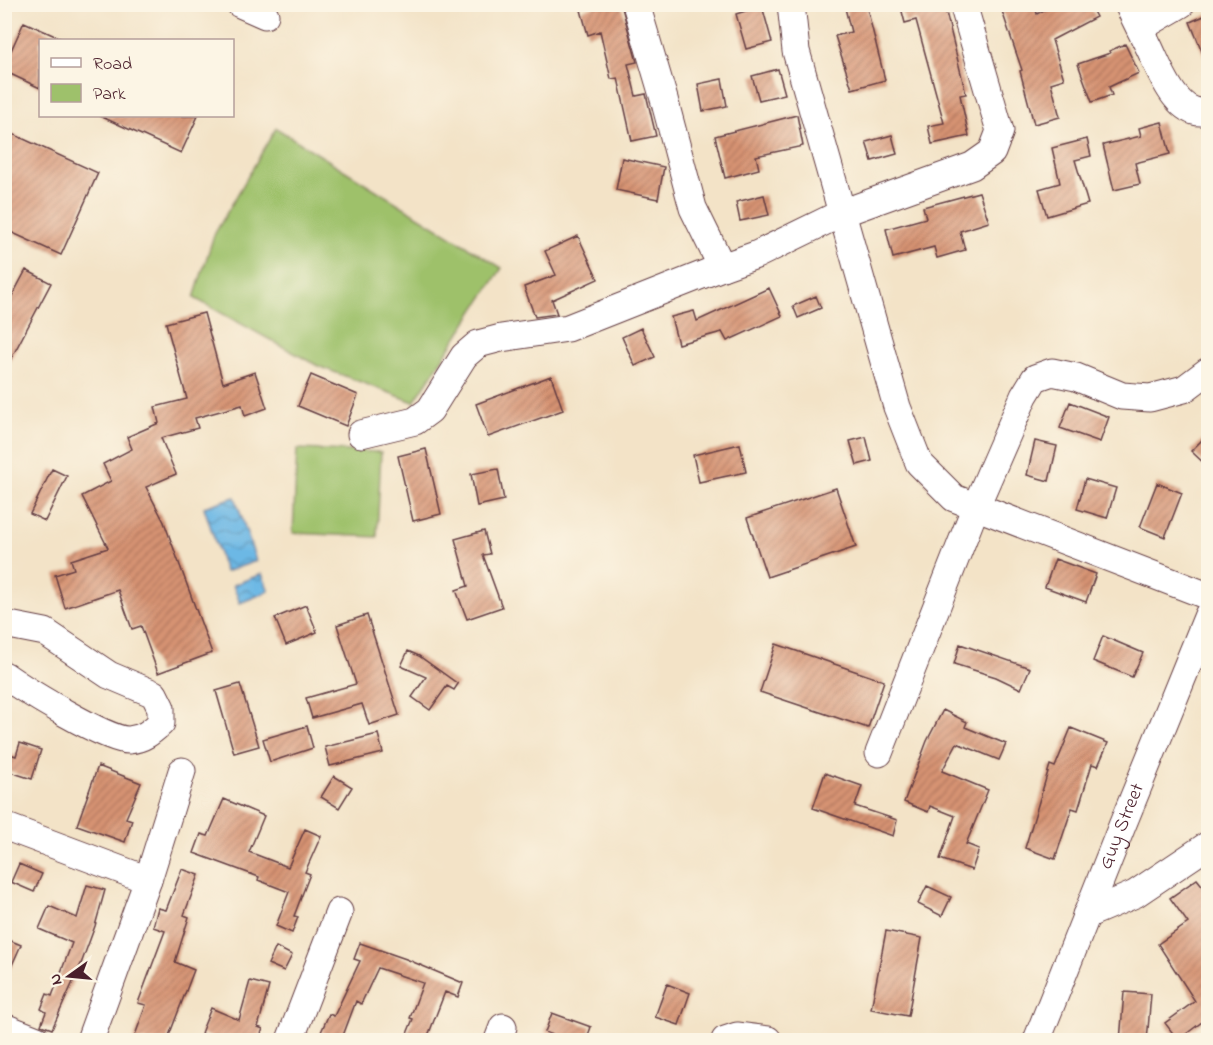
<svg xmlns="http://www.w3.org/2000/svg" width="1213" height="1045" font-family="'Indie Flower',sans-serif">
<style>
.green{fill:#9ec16b;stroke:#74704b;stroke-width:1.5}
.water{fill:url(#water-waves);stroke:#5b6c88;stroke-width:1.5}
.building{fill:url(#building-hatch)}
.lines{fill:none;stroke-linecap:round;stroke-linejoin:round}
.minor-casing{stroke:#633c42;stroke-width:29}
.minor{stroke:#fff;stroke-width:27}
.labels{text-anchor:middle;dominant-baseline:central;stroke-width:4.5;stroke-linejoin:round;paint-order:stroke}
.street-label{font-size:20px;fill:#4a1f2b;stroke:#fcf5e5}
</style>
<defs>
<pattern id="water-waves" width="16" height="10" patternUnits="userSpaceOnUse" patternTransform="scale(1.5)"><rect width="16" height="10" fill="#6cb8e5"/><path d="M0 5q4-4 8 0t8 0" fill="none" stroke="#5b95ba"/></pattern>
<pattern id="building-hatch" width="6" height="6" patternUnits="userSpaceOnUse" patternTransform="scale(1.5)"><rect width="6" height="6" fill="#d69372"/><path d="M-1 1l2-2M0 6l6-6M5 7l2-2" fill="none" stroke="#b0775e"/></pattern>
</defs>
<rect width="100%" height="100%" fill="#fcf5e5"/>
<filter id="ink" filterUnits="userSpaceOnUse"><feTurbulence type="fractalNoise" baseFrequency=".0167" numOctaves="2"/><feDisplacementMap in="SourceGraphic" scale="12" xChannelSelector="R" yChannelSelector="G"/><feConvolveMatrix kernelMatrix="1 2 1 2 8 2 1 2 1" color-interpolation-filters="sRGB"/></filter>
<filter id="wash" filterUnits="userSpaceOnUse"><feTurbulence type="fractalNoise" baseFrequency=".008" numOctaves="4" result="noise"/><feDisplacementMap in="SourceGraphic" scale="24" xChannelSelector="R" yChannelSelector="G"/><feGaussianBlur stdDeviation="1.35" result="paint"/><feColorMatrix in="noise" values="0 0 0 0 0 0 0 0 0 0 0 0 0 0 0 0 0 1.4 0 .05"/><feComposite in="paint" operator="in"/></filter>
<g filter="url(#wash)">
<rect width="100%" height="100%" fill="#f3e3c7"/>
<path class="green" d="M276,128l226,140 -88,134 -96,-36 -124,-68 20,-63z
M297,449l84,3 -4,85 -84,-4z"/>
<path class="water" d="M235,497l21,64 -31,11 -21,-65z
M262,574l7,17 -29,12 -7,-18z"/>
<g id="blocks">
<path class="building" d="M601,4h20l16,58 -9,2 8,32 10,-2 10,42 -24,5 -14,-63 -7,1 -11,-48 -12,4 -7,-25z
M844,4h22l19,76 -33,9 -17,-53 16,-4z
M900,4h44l22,90 -6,1 9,41 -37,8 -4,-18 16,-3 -28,-103 -11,3z
M1013,4h21l3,10 18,-10h34l7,13 -44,23 12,39 -13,4 9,34 -26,7 -14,-53 2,-1 -21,-62z
M762,6l10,36 -26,7 -10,-35z
M1209,14v52h-1l-18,-44z
M24,22l40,18h-24v48l-36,-17v-5z
M1125,44l14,29 -30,14 3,8 -20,7 -14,-38 32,-11 -1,-2z
M778,69l7,25 -26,6 -7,-24z
M722,79l5,27 -24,5 -5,-27z
M797,115l6,31 -47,10 3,13 -34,9 -10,-42z
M100,116h98l-17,37z
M1162,122l8,32 -35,9 5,21 -26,6 -11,-45 38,-9 -2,-8z
M4,130l94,43 -37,82 -57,-26z
M892,135l5,19 -25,7 -6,-19z
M1087,139l4,17 -16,4 13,44 -41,12 -8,-27 21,-6 -8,-35z
M622,158l42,9 -6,32 -42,-9z
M979,192l10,30 -29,9 5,19 -28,8 -3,-11 -41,11 -7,-29 40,-11 -3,-11z
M764,195l5,20 -29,6 -4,-19z
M578,236l20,43 -46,21 5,14 -22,3 -11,-30 32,-12 -11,-24z
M26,270l25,13 -47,89v-61z
M769,288l13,28 -55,25 -5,-9 -44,12 -7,-27 23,-6 3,10z
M816,296l5,12 -23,10 -5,-12z
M204,313l19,70 32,-11 12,36 -22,8 -3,-11 -47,13 3,10 -37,10 15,36 -30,13 18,35 48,131 -54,20 -17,-47 -9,3 -14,-39 -53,18 -10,-33 19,-6 -3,-9 37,-12 -26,-52 29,-15 -8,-17 29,-15 -5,-12 32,-14 -4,-16 32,-8 -21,-76z
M641,328l14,29 -20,9 -13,-29z
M311,375l47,20 -12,31 -48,-20z
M551,376l12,34 -75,27 -12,-33z
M1070,402l39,15 -9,25 -40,-14z
M1209,433v35l-18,-17z
M866,437l6,24 -15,4 -7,-24z
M1035,441l22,5 -8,35 -22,-6z
M740,444l6,28 -47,10 -6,-27z
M426,449l15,65 -28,7 -15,-65z
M52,469l15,7 -22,45 -15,-7z
M498,469l6,31 -27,6 -6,-32z
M1085,479l31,9 -9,30 -30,-9z
M1157,483l25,10 -17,44 -25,-10z
M836,488l20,59 -89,30 -20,-59z
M484,531l6,23 -7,1 19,52 -35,12 -11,-29 12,-4 -13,-47z
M1055,559l41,15 -10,28 -41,-15z
M306,605l11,27 -31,13 -11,-27z
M367,615l32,100 -30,10 -7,-21 -50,14 -6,-20 50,-14 -19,-59z
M1103,636l40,17 -11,24 -39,-16z
M776,644l108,37 -16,47 -108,-36z
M960,644l70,24 -9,21 -25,-12 -42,-13z
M408,651l11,5 39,28 -4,6 -7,-4 -17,24 -18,-13 14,-20 -25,-11z
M240,684l19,62 -25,7 -18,-62z
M943,710l24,12 -2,5 41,17 -7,16 -42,-17 -15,28 46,19 -22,54 13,5 -7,21 -32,-11 15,-43 -25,-10 -2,6 -24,-10 23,-61z
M307,726l6,22 -43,14 -7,-23z
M1071,728l37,15 -10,23 -6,-2 -14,46 -6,-2 -17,51 -30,-11 25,-83 5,2z
M378,734l5,19 -53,13 -5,-19z
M20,743l21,7 -9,29 -28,-9v-18l12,4z
M98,766l43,17 -15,35 6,2 -7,22 -48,-17z
M825,773l37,13 -7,20 42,14 -4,16 -80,-28z
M334,776l18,11 -13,21 -18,-11z
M224,799l40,17 -15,36 39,15 17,-38 16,7 -16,36 5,2 -16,42 4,1 -6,16 -16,-7 13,-34 -31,-12 1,-3 -65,-24 7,-19 7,2z
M19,864l23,10 -8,18 -23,-10z
M182,869l17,6 -15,40 5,2 -14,45 19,8 -27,71h-34l13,-36 -8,-2 27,-72 -12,-4 5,-19 8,2z
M1197,879l12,15v128l-3,-3 -28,21 -13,-17 30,-22 -37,-57 30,-21 -18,-25z
M87,885l18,5 -10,36 -14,38 -29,65 -11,-4 5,-13 -5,-3 6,-15 5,2 20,-53 -33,-14 10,-23 28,12z
M927,886l24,11 -9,19 -24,-12z
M886,931l36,7 -14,78 -37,-7z
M4,938l17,7 -17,38z
M360,943l46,16 57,24 -5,14 -13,-5 -19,49h-22l9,-22 -3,-1 13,-35 -45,-15 -17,36 -5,-3 -15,40 -20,-9 8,-18 5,2 26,-55 -6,-2z
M276,947l16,8 -8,16 -16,-7z
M250,981l19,5 -11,41 5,2 -5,12h-39l-18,-8 10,-25 28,12z
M667,984l23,9 -11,32 -24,-8z
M1124,992l27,2 -4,47h-27z
M552,1013l39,14 -5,14h-18l-23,-9z"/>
</g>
</g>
<g filter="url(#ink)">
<use href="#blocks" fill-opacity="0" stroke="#633c42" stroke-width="1.5"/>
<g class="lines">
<g class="minor-casing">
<g id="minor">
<path d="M240,4l25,11"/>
<path d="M636,4l28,95 29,109 29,59 34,-12 86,-42 130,-47 20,-14 8,-21 -37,-127"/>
<path d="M791,4l5,47 101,356 22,56 35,35 254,98"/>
<path d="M1128,4c7,15 14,29 21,43 10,20 28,73 59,64"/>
<path d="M1140,28l41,-24"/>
<path d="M361,434l54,-13 15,-11 34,-54 14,-12 23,-6 67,-10 154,-61"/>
<path d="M4,624l41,8 64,43 45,19 7,14v15c-10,9 -18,16 -32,17 -22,1 -104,-50 -125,-65"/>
<path d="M879,753l97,-247 48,-110 11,-18 17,-6 24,5 46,19 28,2 34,-9 24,-18"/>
<path d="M4,826l144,54"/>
<path d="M1086,915l49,-21 73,-49"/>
<path d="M4,1027l33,13"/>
<path d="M90,1040l58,-160 34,-109"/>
<path d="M290,1040l49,-128"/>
<path d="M498,1040l5,-13"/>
<path d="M725,1040l12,-4 31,4"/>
<path id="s1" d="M1037,1040l85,-214 86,-211"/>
</g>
</g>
<use href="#minor" class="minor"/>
</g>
</g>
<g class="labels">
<g class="street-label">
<text stroke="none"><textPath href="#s1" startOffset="230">Guy Street</textPath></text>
</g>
</g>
<rect width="1213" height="1045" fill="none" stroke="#fcf5e5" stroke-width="24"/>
<rect x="39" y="39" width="195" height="78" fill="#fcf5e5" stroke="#b59f9b" stroke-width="1.5"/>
<rect x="51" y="58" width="30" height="9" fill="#ffffff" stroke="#b59f9b" stroke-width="1.5"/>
<text x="93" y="69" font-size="18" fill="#4a1f2b">Road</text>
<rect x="51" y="84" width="30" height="18" fill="#9ec16b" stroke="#b59f9b" stroke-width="1.5"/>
<text x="93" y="99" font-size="18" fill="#4a1f2b">Park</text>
<g transform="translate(69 976) rotate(255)" stroke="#fcf5e5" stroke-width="4.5" paint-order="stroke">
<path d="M0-4.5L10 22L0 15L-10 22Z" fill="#4a1f2b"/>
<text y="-9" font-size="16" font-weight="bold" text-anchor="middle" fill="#4a1f2b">N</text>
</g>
</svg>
